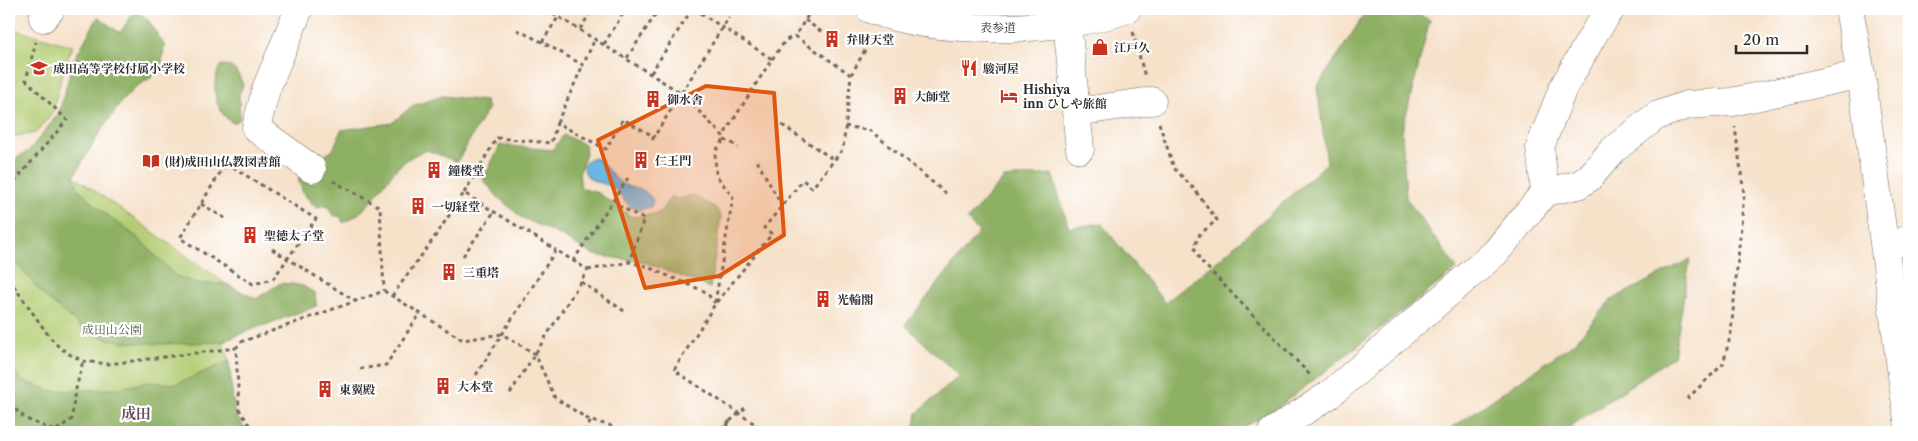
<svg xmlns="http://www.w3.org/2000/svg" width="1918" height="441" font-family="'Libre Caslon Text','Noto Serif JP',serif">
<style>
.green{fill:#b3cc72;stroke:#6f7c4e}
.forest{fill:#8eb064;stroke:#5c6e48}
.water{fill:#6bb6e4;stroke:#4b7088}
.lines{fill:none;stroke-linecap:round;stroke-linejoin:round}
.minor-casing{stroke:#726b62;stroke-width:29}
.path{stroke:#726b62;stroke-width:3;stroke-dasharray:4 4;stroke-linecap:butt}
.minor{stroke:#fff;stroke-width:28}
.path-bridge{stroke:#726b62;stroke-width:3;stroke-dasharray:4 4;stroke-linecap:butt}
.marked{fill:#df570e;fill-opacity:0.2;stroke:#df570e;stroke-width:4;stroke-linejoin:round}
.labels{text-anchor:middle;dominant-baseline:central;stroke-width:4.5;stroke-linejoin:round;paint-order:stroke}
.street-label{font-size:12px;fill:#2b2b2b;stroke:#fff}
.poi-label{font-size:12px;font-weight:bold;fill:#2b2b2b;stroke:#fff;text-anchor:start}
.park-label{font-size:12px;fill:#545b40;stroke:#fff}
.quarter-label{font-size:15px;font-weight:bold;fill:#654e61;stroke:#fff}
</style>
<rect width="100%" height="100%" fill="#fff"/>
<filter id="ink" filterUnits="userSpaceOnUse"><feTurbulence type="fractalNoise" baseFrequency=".02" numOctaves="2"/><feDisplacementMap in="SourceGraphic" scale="10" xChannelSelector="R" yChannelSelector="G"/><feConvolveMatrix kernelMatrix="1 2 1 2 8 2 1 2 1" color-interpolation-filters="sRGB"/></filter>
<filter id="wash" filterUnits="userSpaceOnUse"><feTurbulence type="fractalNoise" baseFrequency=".0096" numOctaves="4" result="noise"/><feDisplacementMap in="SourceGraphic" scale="20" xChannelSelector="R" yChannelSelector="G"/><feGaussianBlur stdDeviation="1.12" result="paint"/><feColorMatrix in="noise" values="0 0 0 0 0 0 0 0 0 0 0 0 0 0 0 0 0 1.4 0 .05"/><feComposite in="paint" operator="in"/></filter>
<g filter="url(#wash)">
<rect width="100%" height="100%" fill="#f6e1c9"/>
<path class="green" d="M136,10l12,10 16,25 -2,17 -10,15 -15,9 -16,16 -26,38 -21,36 152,108 30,15c24,-15 31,-22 59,-6l1,13 -76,28 -17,8 6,19 5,52 13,19h-238v-269l20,-12 30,-38 15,-53 24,-43 22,16z
M9,28l64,18 -10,24 -10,42 -17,21 -27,4z"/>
<path class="forest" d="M1368,9h37l25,11 -28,111 4,67 51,71 -190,147 -37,16h-316l3,-19 42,-37 -54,-51 74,-93 -12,-12 37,-42 48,-4 17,54 32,-5 64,80 56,-45 106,-95 -10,-76z
M136,10l12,10 16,25 -2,17 -10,15 -15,9 -16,16 -26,38 -21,36 4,12 27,26 32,23 39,39 22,8h28l30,15 25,-16 22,3 12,7 1,13 -76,28 -18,8 -62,2 -37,-2 -23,-5 -20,-11 -37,-31 -28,-34 -6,-5v-93l20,-12 30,-38 15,-53 24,-43 22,16z
M221,65c14,0 17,8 22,20l-4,10 1,24 -7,4c-19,-11 -23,-39 -12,-58z
M443,96l42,5 3,7 -31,54 -30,-12c-42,12 -46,57 -84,73l-2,-6 -8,-2 -6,-10 -12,2 -12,-14 -5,-14 20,-19 15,-10 8,-20 51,-7 20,-17z
M564,135l21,10 1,8 -7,21 2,14 17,5 34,24 27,-4 12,-17 7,3 15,-4 23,13 5,9 -11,71 -66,-26 -50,-7 -35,-20 -38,-18 -23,-20 -15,-17 17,-35 52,5z
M1690,259l-16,97 -112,76h-116l128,-89 37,-43z
M229,361l5,52 13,19h-238v-65l14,14 28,10 63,-2 35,-7 28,2z"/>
<path class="water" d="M593,158l5,1c8,7 16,20 25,25 14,8 16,-2 30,16l-2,7c-5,1 -11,4 -16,2 -10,-3 -13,-16 -22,-21 -12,-8 -26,-3 -30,-22l6,-7z"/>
</g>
<g filter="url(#ink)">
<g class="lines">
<g class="minor-casing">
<path id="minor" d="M299,9l-33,80 -10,39 56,41
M870,9c67,26 189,25 257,0
M1849,9l12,65 48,353
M43,18l8,-9
M1067,23l13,126
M1076,112l76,-11
M1545,192l-5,-45 23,-59 33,-58 15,-21
M1886,247l23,-8
M1272,432l57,-37 166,-142 50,-61 33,-7 11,-7 24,-28 43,-34 31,-11 45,-3 129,-28"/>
</g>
<path class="path" d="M546,9l135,84 42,43 1,4 -9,12 1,23 17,22 -18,106
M694,9l78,50 -49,77
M812,9l-17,27 56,39
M805,20l18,13
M580,29l13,-20
M517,30l25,12 41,23 12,-26
M1133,32l12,45
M542,42l17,-26
M604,44l22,-35
M627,58l32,-49
M772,59l14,-19 9,-4
M651,73l41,-64
M557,123l26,-58
M1159,123l15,45 20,21 23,31 -17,14 -6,13 6,13 112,117
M782,125l52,35
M845,126l26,5 78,65
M652,140l77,-123
M724,140l7,2 7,6
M757,161l25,45
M226,163l90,56 -43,60 -20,5 -73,-46z
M333,181l47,26 4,84
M9,188l58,-68 -41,-40 10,-38
M464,193l33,-55 54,5 6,-20 49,26 17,-30 32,18
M614,199l5,7 25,13 -15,43
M201,204l27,16
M272,249l83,52
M463,256l31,-44
M573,261l55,-83
M588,270l41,-8 16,4 61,26 9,11
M9,279l40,57 10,11 12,8 12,6 25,3 128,-16
M581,282l46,31
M392,296l42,-58 30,-45 92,57
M360,369l26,-4 34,-52
M476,375l80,-125 32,20 -79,125
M1687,399l36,-35 8,-31 13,-139 -9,-67
M9,404l17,15 29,12 17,-12 2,-22 9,-36
M726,424l12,8
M721,429l9,-8
M254,432l-15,-23 -3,-61 5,-6 143,-51 79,49 39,-6 33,20 20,44 36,23 18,4 11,7
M298,432l1,-2
M584,432l7,-11
M767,432l-93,-62 41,-66 57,-70 -8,-6 39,-48 9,8 31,-39 8,-74 22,-39"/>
<use href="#minor" class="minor"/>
<path class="path-bridge" d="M730,421l15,-13"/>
</g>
</g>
<path class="marked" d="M706,86l68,7 10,142 -65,41 -74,12 -47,-148z"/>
<defs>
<g id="building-bare" transform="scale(1.35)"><path d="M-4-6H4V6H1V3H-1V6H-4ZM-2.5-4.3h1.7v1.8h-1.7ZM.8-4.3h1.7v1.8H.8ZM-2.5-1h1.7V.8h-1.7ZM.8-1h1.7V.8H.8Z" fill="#c8321e" stroke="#fff" stroke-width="2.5" paint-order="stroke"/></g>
<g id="shop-bare" transform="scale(1.35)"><path d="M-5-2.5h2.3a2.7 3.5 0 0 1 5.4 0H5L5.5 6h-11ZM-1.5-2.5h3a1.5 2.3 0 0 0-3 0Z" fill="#c8321e" stroke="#fff" stroke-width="2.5" paint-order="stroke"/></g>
<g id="school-bare" transform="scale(1.35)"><path d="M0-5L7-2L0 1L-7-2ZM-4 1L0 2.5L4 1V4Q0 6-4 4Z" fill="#c8321e" stroke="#fff" stroke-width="2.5" paint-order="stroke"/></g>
<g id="restaurant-bare" transform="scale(1.35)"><path d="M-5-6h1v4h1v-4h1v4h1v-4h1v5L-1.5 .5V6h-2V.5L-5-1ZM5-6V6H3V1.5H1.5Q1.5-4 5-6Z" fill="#c8321e" stroke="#fff" stroke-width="2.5" paint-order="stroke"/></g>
<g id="hotel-bare" transform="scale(1.35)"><path d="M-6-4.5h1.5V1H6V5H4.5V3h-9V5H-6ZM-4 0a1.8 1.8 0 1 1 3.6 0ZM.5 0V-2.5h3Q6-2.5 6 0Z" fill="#c8321e" stroke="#fff" stroke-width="2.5" paint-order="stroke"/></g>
<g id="library-bare" transform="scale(1.35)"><path d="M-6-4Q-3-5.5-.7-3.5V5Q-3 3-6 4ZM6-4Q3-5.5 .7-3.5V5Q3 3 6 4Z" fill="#c8321e" stroke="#fff" stroke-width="2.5" paint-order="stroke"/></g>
</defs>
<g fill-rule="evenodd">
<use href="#building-bare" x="832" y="39"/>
<use href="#shop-bare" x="1100" y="47"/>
<use href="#school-bare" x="39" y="68"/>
<use href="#restaurant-bare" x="969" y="68"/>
<use href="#building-bare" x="900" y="96"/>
<use href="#hotel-bare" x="1009" y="96"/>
<use href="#building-bare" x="653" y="99"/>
<use href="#building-bare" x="641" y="160"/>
<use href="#library-bare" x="151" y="161"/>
<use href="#building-bare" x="434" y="170"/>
<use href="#building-bare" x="418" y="206"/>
<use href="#building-bare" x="250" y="235"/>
<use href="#building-bare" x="449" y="272"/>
<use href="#building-bare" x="823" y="299"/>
<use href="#building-bare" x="443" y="386"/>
<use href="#building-bare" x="325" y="389"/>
</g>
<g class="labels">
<g class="street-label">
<text x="998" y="27">表参道</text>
</g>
<g class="poi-label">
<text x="846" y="39">弁財天堂</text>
<text x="1114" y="47">江戸久</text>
<text x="53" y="68">成田高等学校付属小学校</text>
<text x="983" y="68">駿河屋</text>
<text x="1023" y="89">Hishiya<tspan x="1023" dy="14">inn ひしや旅館</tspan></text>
<text x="914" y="96">大師堂</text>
<text x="667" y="99">御水舎</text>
<text x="655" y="160">仁王門</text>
<text x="165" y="161">(財)成田山仏教図書館</text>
<text x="448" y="170">鐘楼堂</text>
<text x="432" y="206">一切経堂</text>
<text x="264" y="235">聖徳太子堂</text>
<text x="463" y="272">三重塔</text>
<text x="837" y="299">光輪閣</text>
<text x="457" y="386">大本堂</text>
<text x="339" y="389">東翼殿</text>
</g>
<g class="park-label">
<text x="112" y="329">成田山公園</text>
</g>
<g class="quarter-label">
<text x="136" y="413">成田</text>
</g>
</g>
<rect width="1918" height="441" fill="none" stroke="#fff" stroke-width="30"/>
<path d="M1736 45v8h71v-8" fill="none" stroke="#2b2b2b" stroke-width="2.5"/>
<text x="1743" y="45" font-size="15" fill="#2b2b2b" stroke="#ffffff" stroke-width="4" paint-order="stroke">20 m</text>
</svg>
